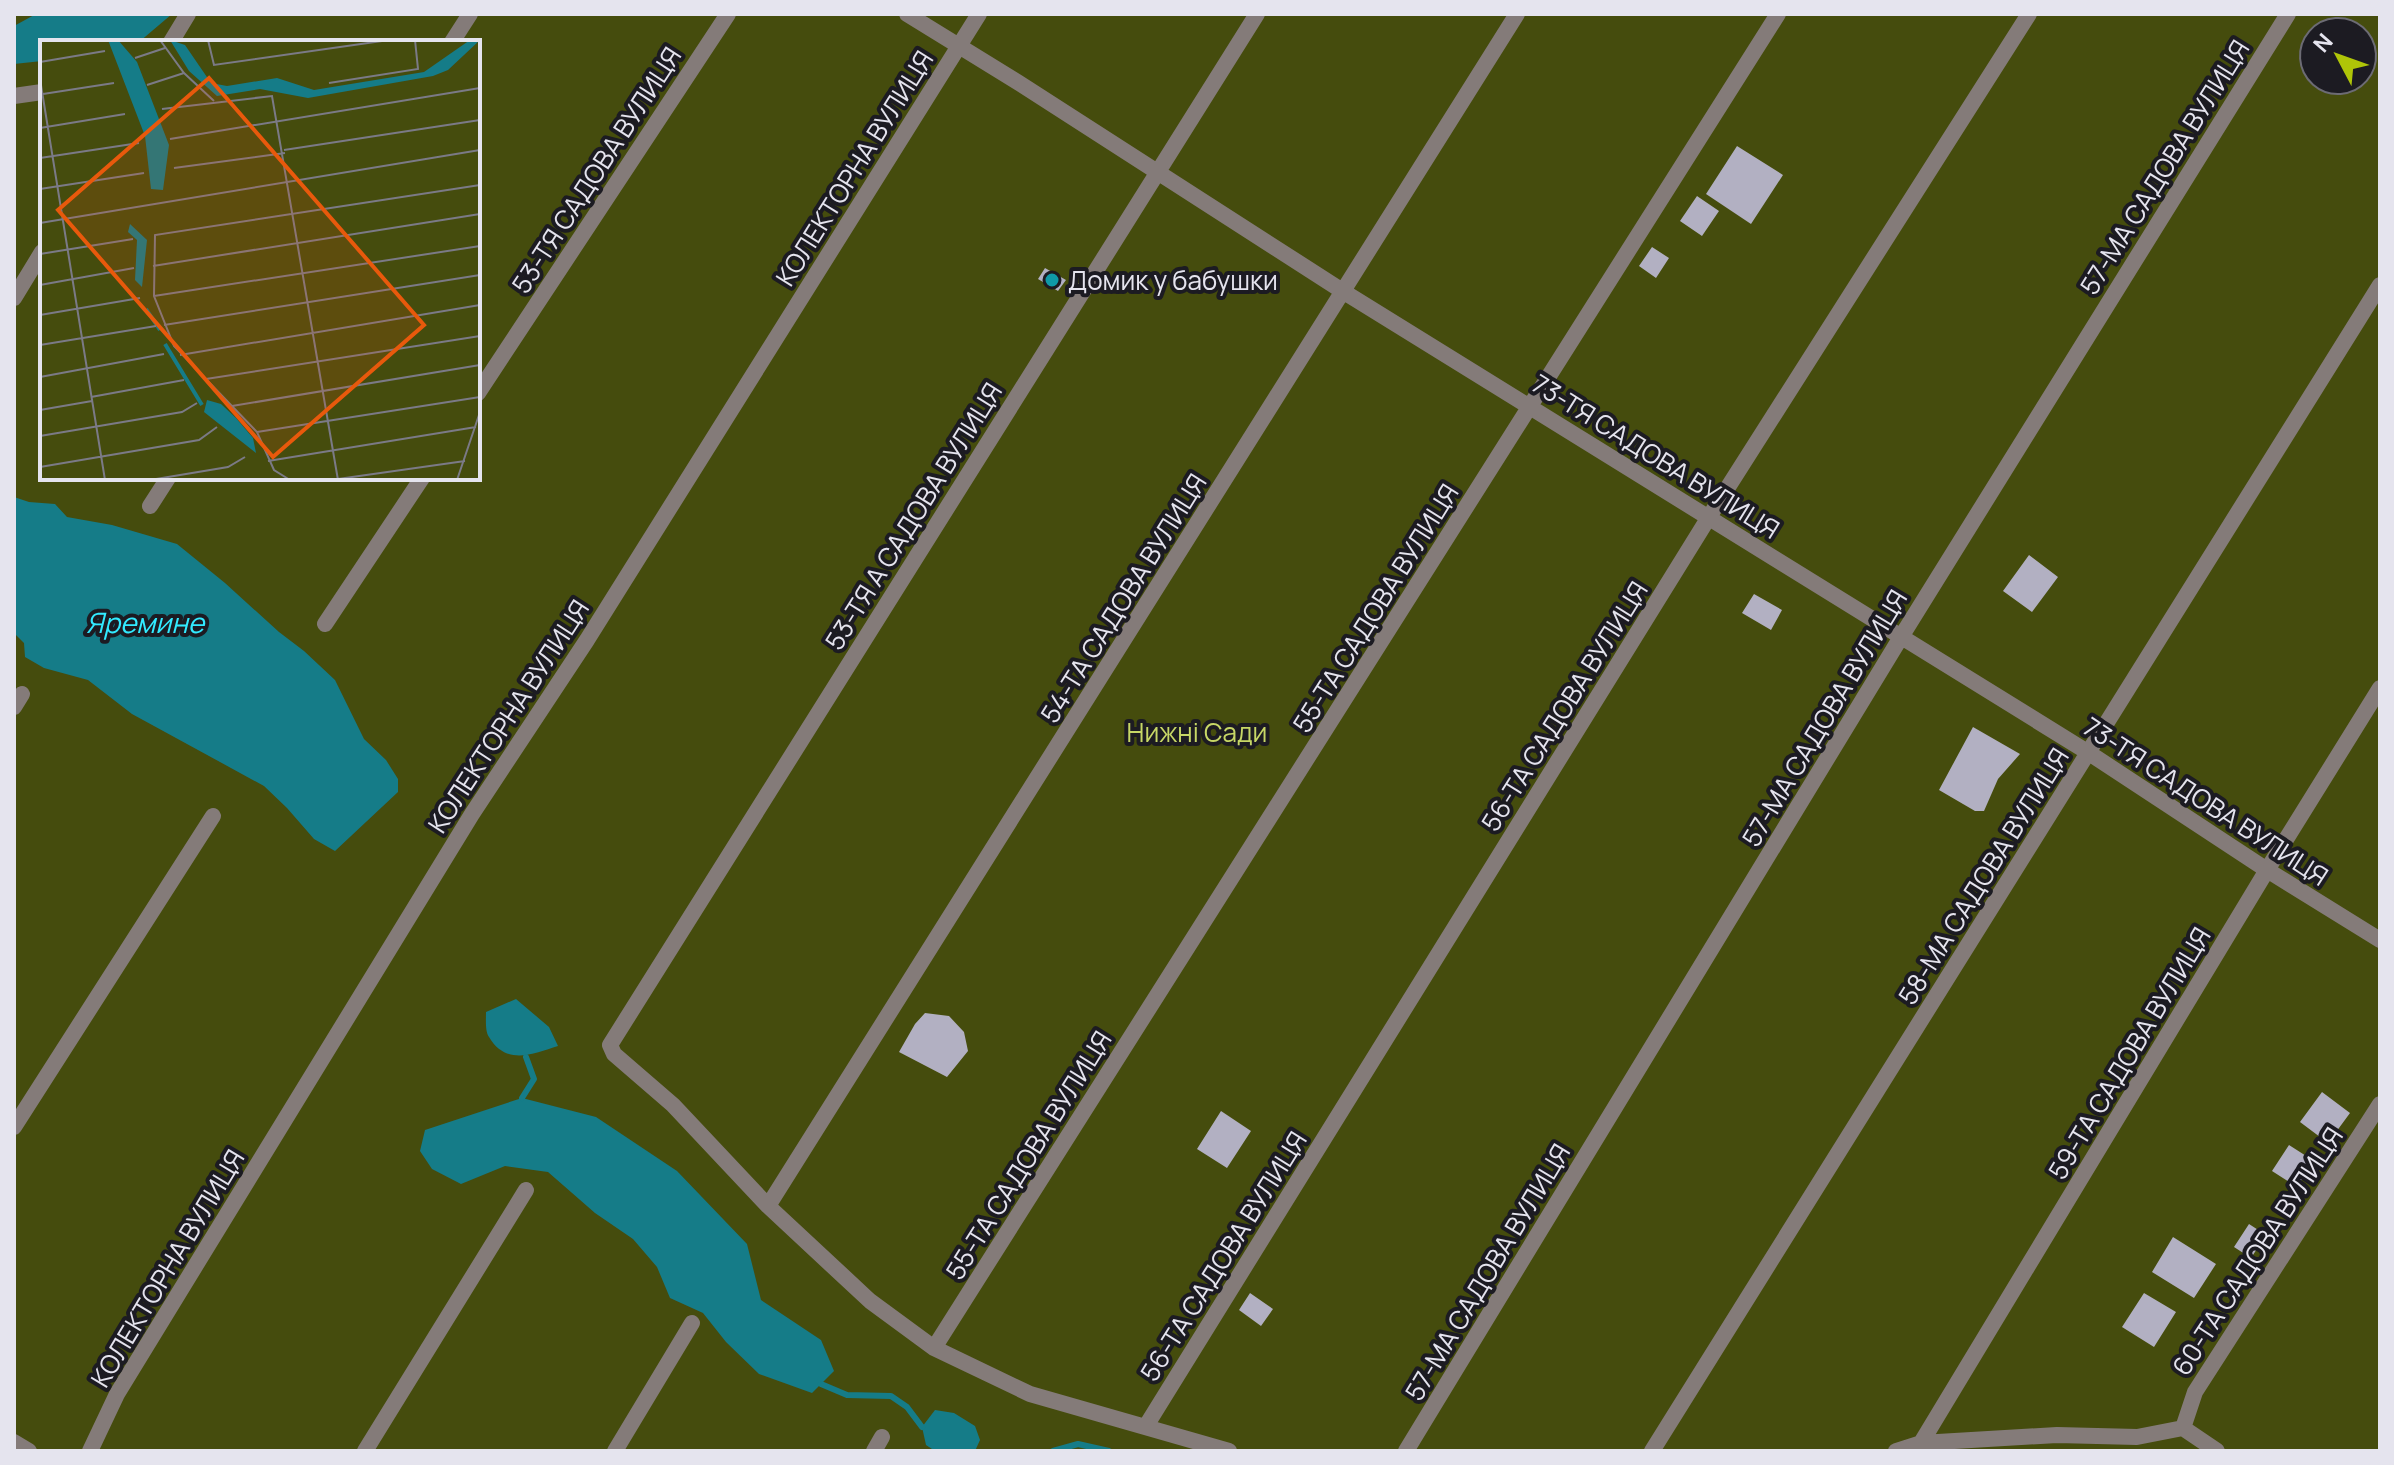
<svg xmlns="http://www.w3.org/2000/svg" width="2394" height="1465" font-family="Manrope,sans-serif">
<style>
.green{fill:#454c0d;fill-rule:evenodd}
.water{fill:#157c88}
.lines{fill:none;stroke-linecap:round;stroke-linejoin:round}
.stream{stroke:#157c88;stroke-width:6}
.building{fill:#b2b0c2}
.minor{stroke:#847b79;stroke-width:16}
.tertiary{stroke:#847b79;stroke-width:16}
.culture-dot{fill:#0f9aa8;stroke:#1c1b22;stroke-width:3}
.labels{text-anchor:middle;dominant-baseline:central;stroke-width:8;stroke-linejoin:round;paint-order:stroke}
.street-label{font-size:26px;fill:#e5e4ee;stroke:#1c1b22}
.poi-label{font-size:26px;fill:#e5e4ee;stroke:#1c1b22;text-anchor:start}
.park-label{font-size:26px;fill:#c7d766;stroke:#1c1b22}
.water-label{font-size:28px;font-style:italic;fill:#32eaff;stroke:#1c1b22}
.inset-river{fill:none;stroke:#157c88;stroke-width:4}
.inset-road{fill:none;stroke:#7b7a86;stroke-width:2}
.view{fill:#e8590c;fill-opacity:0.15;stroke:#e8590c;stroke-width:4}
.inset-edge{fill:none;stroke:#e5e4ee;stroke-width:4}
</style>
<rect width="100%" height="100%" fill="#353341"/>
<path class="green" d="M14,14h2366v1437h-2366zM2314,32h48v48h-48zM42,42h436v436h-436z"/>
<path class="water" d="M36,14h136l-33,28h-97v19l-28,3v-38z
M14,497l15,5 26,2 12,13 45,8 65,19 48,39 54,49 25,19 31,29 29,59 22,21 12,19v13l-63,59 -21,-12 -27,-31 -23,-22 -132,-72 -44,-34 -44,-12 -19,-11 -1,-14 -10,-10z
M516,999l33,28 9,19c-25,8 -52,20 -69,-9 -4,-6 -3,-17 -3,-25z
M522,1098l74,19 81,54 70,73 14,56 60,40 13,31 -22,22 -53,-19 -33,-32 -23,-29 -33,-15 -13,-31 -24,-28 -38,-26 -47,-41 -43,-6 -44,18 -29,-15 -12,-18 5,-21z
M935,1410l19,3 21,13 5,14 -5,11h-40l-9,-6 -4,-18z"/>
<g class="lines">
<path class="stream" d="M522,1098l12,-19 -8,-22
M821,1384l26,11 44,1 16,11 15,20
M1053,1451l25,-7 31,7"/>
</g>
<path class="building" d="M1737,146l46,29 -32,49 -45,-30z
M1697,196l22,15 -17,25 -22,-15z
M1652,247l17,11 -13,20 -17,-12z
M1045,268l21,12 -8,11 -20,-12z
M2029,555l29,22 -26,35 -29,-21z
M1754,594l28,16 -11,20 -29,-17z
M1973,727l47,27 -22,25 -14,32h-9l-36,-21z
M925,1013l24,3 15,16 4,19 -21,26 -48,-25 16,-28z
M2322,1092l28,21 -22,30 -28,-21z
M1221,1111l30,20 -24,37 -30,-19z
M2289,1145l25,16 -17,26 -25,-16z
M2249,1224l17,11 -15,23 -17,-11z
M2173,1237l43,27 -22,34 -42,-26z
M1250,1293l23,16 -12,17 -22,-16z
M2144,1293l32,19 -22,35 -32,-20z"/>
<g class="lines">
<path class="minor" d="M907,14l112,69 325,209 745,461 178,117 113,70
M171,42l17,-28
M452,42l18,-28
M14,96l28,-4
M14,298l28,-46
M478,393l250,-379
M150,506l18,-28
M325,624l97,-146
M14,707l8,-13
M14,1127l199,-311
M768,1206l749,-1192
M934,1348l844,-1334
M1146,1426l563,-909 320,-503
M2183,1428l12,-36 185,-288
M1921,1443l346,-573 113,-182
M90,1451l27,-57 355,-580 115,-174 392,-626
M365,1451l161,-261
M615,1451l77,-128
M874,1451l8,-14
M1229,1451l-199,-57 -96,-46 -64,-47 -102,-95 -95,-101 -59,-51 -4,-9 647,-1031
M1406,1451l495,-814 387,-623
M1652,1451l728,-1166
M1896,1451l25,-8 136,-8 80,2 46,-9 34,23"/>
<path class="tertiary" d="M14,1442l15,9"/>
</g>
<circle class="culture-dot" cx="1052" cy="280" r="8"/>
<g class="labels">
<g class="street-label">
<text transform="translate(2164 167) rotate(-58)">57-МА САДОВА ВУЛИЦЯ</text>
<text transform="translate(854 168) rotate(-58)">КОЛЕКТОРНА ВУЛИЦЯ</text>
<text transform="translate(596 170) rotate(-57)">53-ТЯ САДОВА ВУЛИЦЯ</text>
<text transform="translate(1656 456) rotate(32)">73-ТЯ САДОВА ВУЛИЦЯ</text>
<text transform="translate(913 516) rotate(-58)">53-ТЯ А САДОВА ВУЛИЦЯ</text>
<text transform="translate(1123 598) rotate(-58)">54-ТА САДОВА ВУЛИЦЯ</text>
<text transform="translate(1375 608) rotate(-58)">55-ТА САДОВА ВУЛИЦЯ</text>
<text transform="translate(1564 706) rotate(-58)">56-ТА САДОВА ВУЛИЦЯ</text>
<text transform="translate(508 716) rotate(-57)">КОЛЕКТОРНА ВУЛИЦЯ</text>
<text transform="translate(1824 718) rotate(-59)">57-МА САДОВА ВУЛИЦЯ</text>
<text transform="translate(2206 801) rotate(33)">73-ТЯ САДОВА ВУЛИЦЯ</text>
<text transform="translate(1983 876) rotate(-58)">58-МА САДОВА ВУЛИЦЯ</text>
<text transform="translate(2129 1053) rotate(-59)">59-ТА САДОВА ВУЛИЦЯ</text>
<text transform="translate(1028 1155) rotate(-58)">55-ТА САДОВА ВУЛИЦЯ</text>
<text transform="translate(2257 1251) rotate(-57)">60-ТА САДОВА ВУЛИЦЯ</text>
<text transform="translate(1223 1256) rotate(-58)">56-ТА САДОВА ВУЛИЦЯ</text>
<text transform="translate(167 1268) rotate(-59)">КОЛЕКТОРНА ВУЛИЦЯ</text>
<text transform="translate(1487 1272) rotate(-59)">57-МА САДОВА ВУЛИЦЯ</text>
</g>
<g class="poi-label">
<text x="1068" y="280">Домик у бабушки</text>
</g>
<g class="park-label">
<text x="1197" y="732">Нижні Сади</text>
</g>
<g class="water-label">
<text x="145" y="622">Яремине</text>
</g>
</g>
<g transform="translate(40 40)">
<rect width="440" height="440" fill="#353341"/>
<path d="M0,0h440v440h-440z" fill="#454c0d"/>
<path d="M68,0h10l19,22 32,83 -6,45 -12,-1 -6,-53zM130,0l15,5 26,38 16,3 50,-8 37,12 110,-18 46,-32h10l-32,30 -15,6 -125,22 -48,-9 -43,7 -28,-25zM90,184l17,16 -5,47 -7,-7 2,-40 -9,-8zM167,360l14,4 15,14 17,20 3,15 -52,-41z" fill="#157c88"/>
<path class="inset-river" d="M106,269l14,21M125,304l37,61"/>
<path class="inset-road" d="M120,0l24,33 30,28M168,0l6,25 175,-25M95,18l30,-10M0,22l65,-11M0,39l65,401M289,43l89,-14 -3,-29M107,45l37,-12M3,54l71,-11M122,69l110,-13 66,384M0,88l85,-14M130,99l310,-51M244,110l196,-30M0,118l99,-15M134,128l111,-15M0,149l104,-16M0,183l440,-73M0,214l93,-15M113,226l327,-52M0,245l94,-17M114,256l326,-50M0,275l100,-17M124,285l316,-50M0,305l116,-19M140,315l300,-50M0,337l124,-23M166,339l274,-43M51,357l93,-17M192,366l248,-41M0,370l52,-9M217,392l223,-35M0,396l142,-24 15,-9M228,421l208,-34M0,427l159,-27 18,-13M298,439l127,-18M110,440l78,-13 17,-10M250,440l-16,-10 -17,-38 -83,-86 -20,-50 1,-61 325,-50M417,440l23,-68"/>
<path class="view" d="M169,38l215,247 -151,132 -215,-247z"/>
<rect width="440" height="440" class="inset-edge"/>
</g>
<rect width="2394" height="1465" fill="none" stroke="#e5e4ee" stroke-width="32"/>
<g transform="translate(2338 56) rotate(311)"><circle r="38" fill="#1c1b22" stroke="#6c6b74" stroke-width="2"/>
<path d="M0-6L14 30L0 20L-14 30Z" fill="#afc508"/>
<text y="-12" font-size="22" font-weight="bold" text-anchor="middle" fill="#e5e4ee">N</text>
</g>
</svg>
